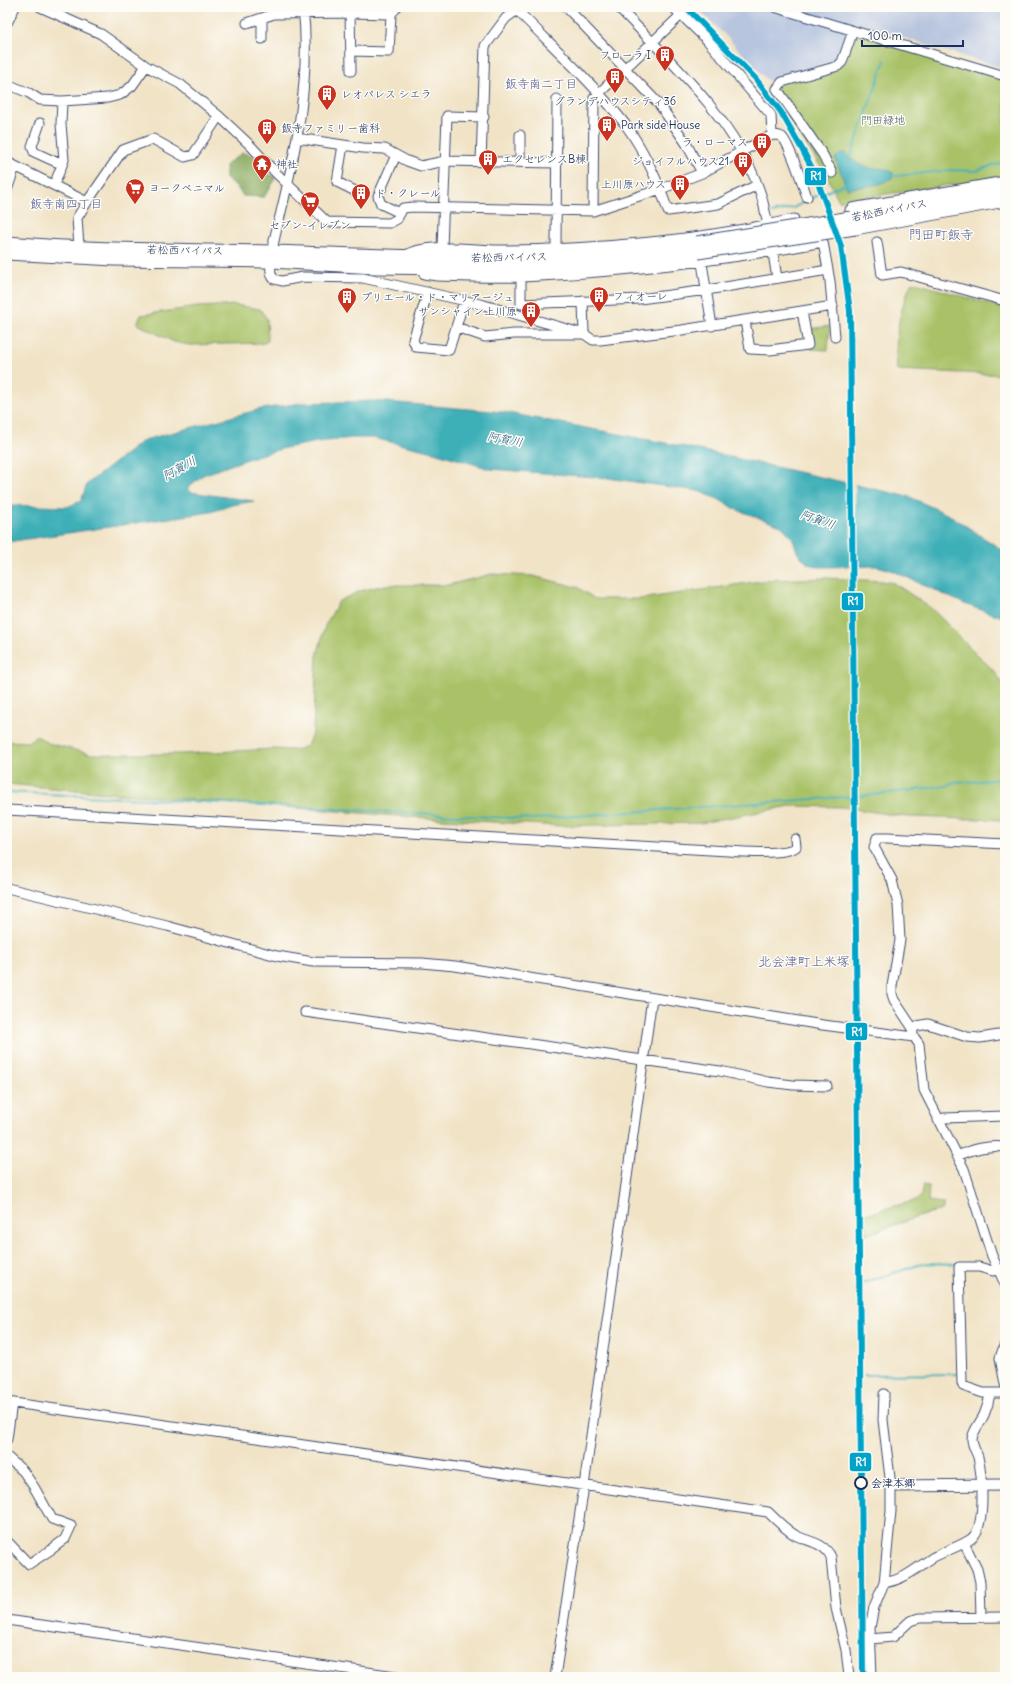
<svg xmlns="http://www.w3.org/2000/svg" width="1012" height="1684" font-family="Delius,'Klee One',sans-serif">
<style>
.industrial{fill:#b7c5de}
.green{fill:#a9c268;stroke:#627863}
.forest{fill:#86a85c;stroke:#506c5d}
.water{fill:#3eafb7;stroke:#2c6f8a}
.pier{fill:#f1e3c6}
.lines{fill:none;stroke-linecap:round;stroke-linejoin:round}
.stream{stroke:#3eafb7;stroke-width:2}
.minor-casing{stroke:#3b4a6e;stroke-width:11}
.major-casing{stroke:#3b4a6e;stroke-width:13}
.highway-casing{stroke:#3b4a6e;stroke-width:15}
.minor{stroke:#fff;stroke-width:9}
.major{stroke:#fff;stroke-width:11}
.highway{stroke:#fff;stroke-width:13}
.highway-bridge-casing{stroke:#3b4a6e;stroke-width:15;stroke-linecap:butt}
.highway-bridge{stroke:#fff;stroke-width:13}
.rail-1-casing{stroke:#fdfcf7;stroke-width:9}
.rail-1{stroke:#01a3c8;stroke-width:6}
.stop-dot{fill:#fdfcf7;stroke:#1b2f5e;stroke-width:2}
.labels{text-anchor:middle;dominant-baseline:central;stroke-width:3;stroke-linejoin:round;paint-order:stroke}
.poi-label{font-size:11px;fill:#1b2f5e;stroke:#fdfcf7;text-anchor:start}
.park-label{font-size:11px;fill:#465b61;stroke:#fdfcf7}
.street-label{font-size:11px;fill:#1b2f5e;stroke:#fdfcf7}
.stop-label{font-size:11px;font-weight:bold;fill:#1b2f5e;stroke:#fdfcf7;text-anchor:start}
.neighbourhood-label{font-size:12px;fill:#555d91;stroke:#fdfcf7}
.water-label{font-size:12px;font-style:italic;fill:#275c7d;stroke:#fdfcf7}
.quarter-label{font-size:13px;fill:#555d91;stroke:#fdfcf7}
.line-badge{stroke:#fdfcf7;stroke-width:1.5}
.badge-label{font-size:11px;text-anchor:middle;font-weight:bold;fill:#fff}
</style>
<rect width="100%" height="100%" fill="#fdfcf7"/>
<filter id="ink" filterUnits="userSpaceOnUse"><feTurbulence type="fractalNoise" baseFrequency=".025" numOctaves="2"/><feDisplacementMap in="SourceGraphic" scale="8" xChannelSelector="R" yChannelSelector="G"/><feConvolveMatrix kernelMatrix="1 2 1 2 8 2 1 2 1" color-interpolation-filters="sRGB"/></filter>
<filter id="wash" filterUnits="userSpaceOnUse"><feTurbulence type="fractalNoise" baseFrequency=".012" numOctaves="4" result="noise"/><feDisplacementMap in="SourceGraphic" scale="16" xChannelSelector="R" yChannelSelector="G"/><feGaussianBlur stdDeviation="0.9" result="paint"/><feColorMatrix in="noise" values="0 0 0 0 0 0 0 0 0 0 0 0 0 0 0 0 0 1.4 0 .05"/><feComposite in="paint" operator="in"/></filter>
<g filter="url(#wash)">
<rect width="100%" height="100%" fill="#f1e3c6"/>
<path class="industrial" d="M696,7h309v62l-152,-47 -17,38 -68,21 -41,-44z"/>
<path class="green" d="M849,31l156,47v99l-166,24 -13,-27 -59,-89 64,-21 7,-4z
M912,282l93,26v67l-108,-5c-3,-32 2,-60 15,-88z
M235,305l25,4 7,10 1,22 -4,2 -75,2 -15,-3 -37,-18 4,-9 56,-8z
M830,326l-2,24 -17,-1 -2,-20z
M492,574l41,2 44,11 18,12h46l127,-19 59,-2 55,3 12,2 38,26 63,63 10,15v133l-98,-3 -66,-10 -51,-1 -89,17 -141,3 -149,-9 -304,-24 -100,-9v-43l21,1 9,-6 11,7 43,11h88l94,-5 23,1 11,-4 6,-15 4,-75 8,-30 14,-25 21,-10 25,-6h63z
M923,1185l6,1 -1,15 15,2v7l-13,3 -64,22 -2,-12 2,-9 51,-14 4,-4z"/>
<path class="forest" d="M242,153c14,1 19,9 25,21l7,2 1,4 -11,17 -21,-1 -8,-11 -9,-6v-14z"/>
<path class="water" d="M844,152c7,6 15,14 25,16 10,2 13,-3 24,5l-1,5 -12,6 -33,5 -12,-31z
M375,401l128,11 183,35 224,50 41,19 54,36v66l-38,-13 -76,-35 -14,-4 -59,1 -11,-4 -9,-9 -6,-17 -11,-11 -46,-17 -17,-10 -20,-8 -91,-13 -117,-9 -56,-17 -61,-14h-21l-34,4 -33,6 -29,8 -53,19 -16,13 3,4 64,9 -22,4 -21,7 -204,30v-37l60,2 14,-6 6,-17 57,-44 117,-31 41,-6z"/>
<path class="pier" d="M851,483l4,1 1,84h-5z"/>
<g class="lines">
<path class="stream" d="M850,159l35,-99
M892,175l5,1 55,-6 24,1 17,-6 12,-2
M826,192l21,-9
M772,213l21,-5 25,-13
M7,792l526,27 339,-24 74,-9 7,-3 52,-4
M862,1283l63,-20 33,1
M864,1375l94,-1"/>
</g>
</g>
<g filter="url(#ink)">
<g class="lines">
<g class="minor-casing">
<path id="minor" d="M40,7l61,27 45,32 34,18 39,32 31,29 25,27 52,50 63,1 7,-4 6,-11 10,-1 180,4 68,-22 41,-16 70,-38c3,0 7,0 10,2 7,6 21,48 25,60
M303,7c8,68 -6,139 -22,205 -3,14 -17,57 -7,67l8,2 21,-4 60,1 121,27 100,29 9,6h7l82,-10 151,-24
M514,7c37,38 78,75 111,117 19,26 33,57 43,87l50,-7 39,-19
M566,7l93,97 27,39 16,30
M618,7c52,54 115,110 141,182 5,13 7,28 10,41
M673,7l34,33 64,75 1,20
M774,7l231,69
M350,8l1,63
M262,18v21
M7,23l8,-16
M247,23l27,-9 76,-1 41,1
M351,51l38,1 2,-38 6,-7
M7,84l22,9 11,7 22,1 46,-3 12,-3 12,-9 14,-20
M40,123l-8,23 2,6 22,10 8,-2
M297,138l66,10 22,1 22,12 14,5 24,-5 111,2
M343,145l-6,37 20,10
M396,155l-18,41 3,8 19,9
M7,162l80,40
M481,162l4,-116 21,-28 11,-8
M520,162v-27
M827,163l-4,-8 -46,-66 5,-7 56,-16 4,-4 11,-31
M829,166l3,7
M54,185l10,-25 -3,-36 1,-23
M7,190l8,-23
M593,211l1,-113 87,-83
M850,223v-13l2,-2 153,-27
M877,242l5,33 19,-3 104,29
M556,246l1,-147
M79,247l-2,-29 10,-16 36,-52 30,-11 32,18 8,-2 26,-39
M772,247l5,31
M442,248l5,-132 37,1
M405,256c21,-15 73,-5 99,-6 97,-1 195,-10 290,-31
M702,263l10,63
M422,266l2,8 13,2c28,1 57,2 85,1 102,-5 201,-16 301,-35l7,39 5,56
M521,277v27l119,-5 67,-9 121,-20
M428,292l-15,48 3,7 33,3 15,-49
M745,321l5,28 20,1 38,-5 -6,-34
M456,327l29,10 29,-3h70l-1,-33
M7,810l721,41c13,1 59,4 68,-4l-1,-8
M7,888l160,38 110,30 36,6 109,1 33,3 368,59 91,12 5,7 5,46 40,79 28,87 13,28
M305,1012l415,59 48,11 25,3 34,1
M912,1027l-18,-27 -2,-6v-8l8,-46 -2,-35 -6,-25 -18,-33 3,-9h10l118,6
M913,1033l-1,-6 16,-3 39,13 13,1 25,-4
M938,1120l6,-2 61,-2
M957,1156c17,-7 30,-11 48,-9
M1005,1268l-12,3 -14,-4h-20l3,116 1,3 20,7h22
M1004,1346l-4,12 5,26
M7,1402l761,110c8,8 17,17 27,23 13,7 29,7 36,22l5,51 10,42 3,27
M7,1439l5,-36
M7,1457l16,14 11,16 18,32 19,7 -6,13 -13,10 -23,15 -22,-23
M964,1543l13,26 3,13 1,35
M884,1583c22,-4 31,-14 48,-25 12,-7 27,-11 39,-19 16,-12 11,-64 7,-82 -2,-6 -6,-11 -6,-18 1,-8 8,-16 12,-24 3,-7 5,-14 6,-21
M7,1620l395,57
M870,1639l23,-2 17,-16 9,-3 86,-1
M555,1677l29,-191 68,-488
M872,1677l-2,-49 4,-21 10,-24 7,-72v-25l-8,-66 1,-26"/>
</g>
<g class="major-casing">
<path id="major" d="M891,1486l114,-1"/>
</g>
<g class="highway-casing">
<path id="highway" d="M851,218l154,-30
M855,228l150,-28
M7,243c88,8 176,7 264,9 124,4 250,12 375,-1 17,-2 34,-5 51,-8
M7,253l107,6 157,2 104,6 162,2 128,-11 33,-6"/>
</g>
<use href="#minor" class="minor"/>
<use href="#major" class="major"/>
<use href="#highway" class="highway"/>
<g class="highway-bridge-casing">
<path id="highway-bridge" d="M697,243l154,-25
M698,252l157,-24"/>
</g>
<use href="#highway-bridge" class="highway-bridge"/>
<g class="rail-1-casing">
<path id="rail-1" d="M686,7l69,71 26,34 21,37 13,25 26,72 9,65 13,1366"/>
</g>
<use href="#rail-1" class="rail-1"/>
</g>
</g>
<defs>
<g id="building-pin" transform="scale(1)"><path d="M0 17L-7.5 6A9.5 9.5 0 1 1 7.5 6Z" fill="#c8321e" stroke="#fdfcf7"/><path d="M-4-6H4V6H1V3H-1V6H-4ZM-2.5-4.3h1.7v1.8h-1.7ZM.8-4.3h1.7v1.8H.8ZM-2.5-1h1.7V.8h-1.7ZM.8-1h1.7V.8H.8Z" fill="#fff"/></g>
<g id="temple-pin" transform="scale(1)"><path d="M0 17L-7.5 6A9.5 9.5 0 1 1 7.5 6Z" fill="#c8321e" stroke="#fdfcf7"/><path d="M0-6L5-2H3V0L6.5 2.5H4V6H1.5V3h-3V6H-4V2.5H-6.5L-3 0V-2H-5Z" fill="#fff"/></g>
<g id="supermarket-pin" transform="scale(1)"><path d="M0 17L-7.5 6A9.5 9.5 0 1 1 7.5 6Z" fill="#c8321e" stroke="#fdfcf7"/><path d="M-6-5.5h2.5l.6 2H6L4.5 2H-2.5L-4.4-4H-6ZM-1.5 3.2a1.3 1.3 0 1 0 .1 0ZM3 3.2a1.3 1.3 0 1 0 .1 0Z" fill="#fff"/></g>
</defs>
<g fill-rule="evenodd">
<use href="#building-pin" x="665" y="55"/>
<use href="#building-pin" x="615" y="77"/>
<use href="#building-pin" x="327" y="94"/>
<use href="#building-pin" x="607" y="125"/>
<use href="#building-pin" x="267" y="128"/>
<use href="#building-pin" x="762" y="142"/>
<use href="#building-pin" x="488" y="159"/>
<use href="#building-pin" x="743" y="161"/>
<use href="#temple-pin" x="262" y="164"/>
<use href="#building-pin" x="680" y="184"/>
<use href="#supermarket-pin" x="135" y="188"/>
<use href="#building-pin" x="361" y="193"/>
<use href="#supermarket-pin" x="310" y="201"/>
<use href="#building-pin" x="599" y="296"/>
<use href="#building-pin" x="347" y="297"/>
<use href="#building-pin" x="531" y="311"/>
</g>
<circle class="stop-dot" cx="861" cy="1483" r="6"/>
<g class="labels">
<g class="poi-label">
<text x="651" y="55" text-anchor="end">フローラ I</text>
<text x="341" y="94">レオパレス シエラ</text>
<text x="615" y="101" text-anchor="middle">グランデハウスシティ36</text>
<text x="621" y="125">Park side House</text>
<text x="281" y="128">飯寺ファミリー歯科</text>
<text x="748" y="142" text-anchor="end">ラ・ローマス</text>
<text x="502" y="159">エクセレンスB棟</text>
<text x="729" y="161" text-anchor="end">ジョイフルハウス21</text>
<text x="276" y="164">神社</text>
<text x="666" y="184" text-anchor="end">上川原ハウス</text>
<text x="149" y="188">ヨークベニマル</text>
<text x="375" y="193">ド・クレール</text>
<text x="310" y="225" text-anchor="middle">セブン-イレブン</text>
<text x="613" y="296">フィオーレ</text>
<text x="361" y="297">プリエール・ド・マリアージュ</text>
<text x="517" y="311" text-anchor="end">サンシャイン上川原</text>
</g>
<g class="park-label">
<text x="883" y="120">門田緑地</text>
</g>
<g class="street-label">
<text transform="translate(889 210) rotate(-11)">若松西バイパス</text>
<text transform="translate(185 250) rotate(1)">若松西バイパス</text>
<text transform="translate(509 257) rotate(-1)">若松西バイパス</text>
</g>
<g class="stop-label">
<text x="871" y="1483">会津本郷</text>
</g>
<g class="neighbourhood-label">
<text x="541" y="83">飯寺南二丁目</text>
<text x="66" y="203">飯寺南四丁目</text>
</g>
<g class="water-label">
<text transform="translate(505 439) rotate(10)">阿賀川</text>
<text transform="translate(179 468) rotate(-29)">阿賀川</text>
<text transform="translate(818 519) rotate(19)">阿賀川</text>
</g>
<g class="quarter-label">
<text x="941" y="234">門田町飯寺</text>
<text x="804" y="961">北会津町上米塚</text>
</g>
</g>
<g class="line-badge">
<rect x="804" y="167" width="23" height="19" rx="4" fill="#01a3c8"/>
<rect x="841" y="592" width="23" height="19" rx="4" fill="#01a3c8"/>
<rect x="845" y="1022" width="23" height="19" rx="4" fill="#01a3c8"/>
<rect x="849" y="1452" width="23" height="20" rx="4" fill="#01a3c8"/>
</g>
<g class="badge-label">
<text x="816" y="180">R1</text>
<text x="853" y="605">R1</text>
<text x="857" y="1036">R1</text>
<text x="861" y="1466">R1</text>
</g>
<rect width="1012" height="1684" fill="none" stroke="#fdfcf7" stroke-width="24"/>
<path d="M862 40v6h101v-6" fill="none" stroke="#1b2f5e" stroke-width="2"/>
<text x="868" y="40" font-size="12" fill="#1b2f5e" stroke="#fdfcf7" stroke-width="3" paint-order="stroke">100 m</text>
</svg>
